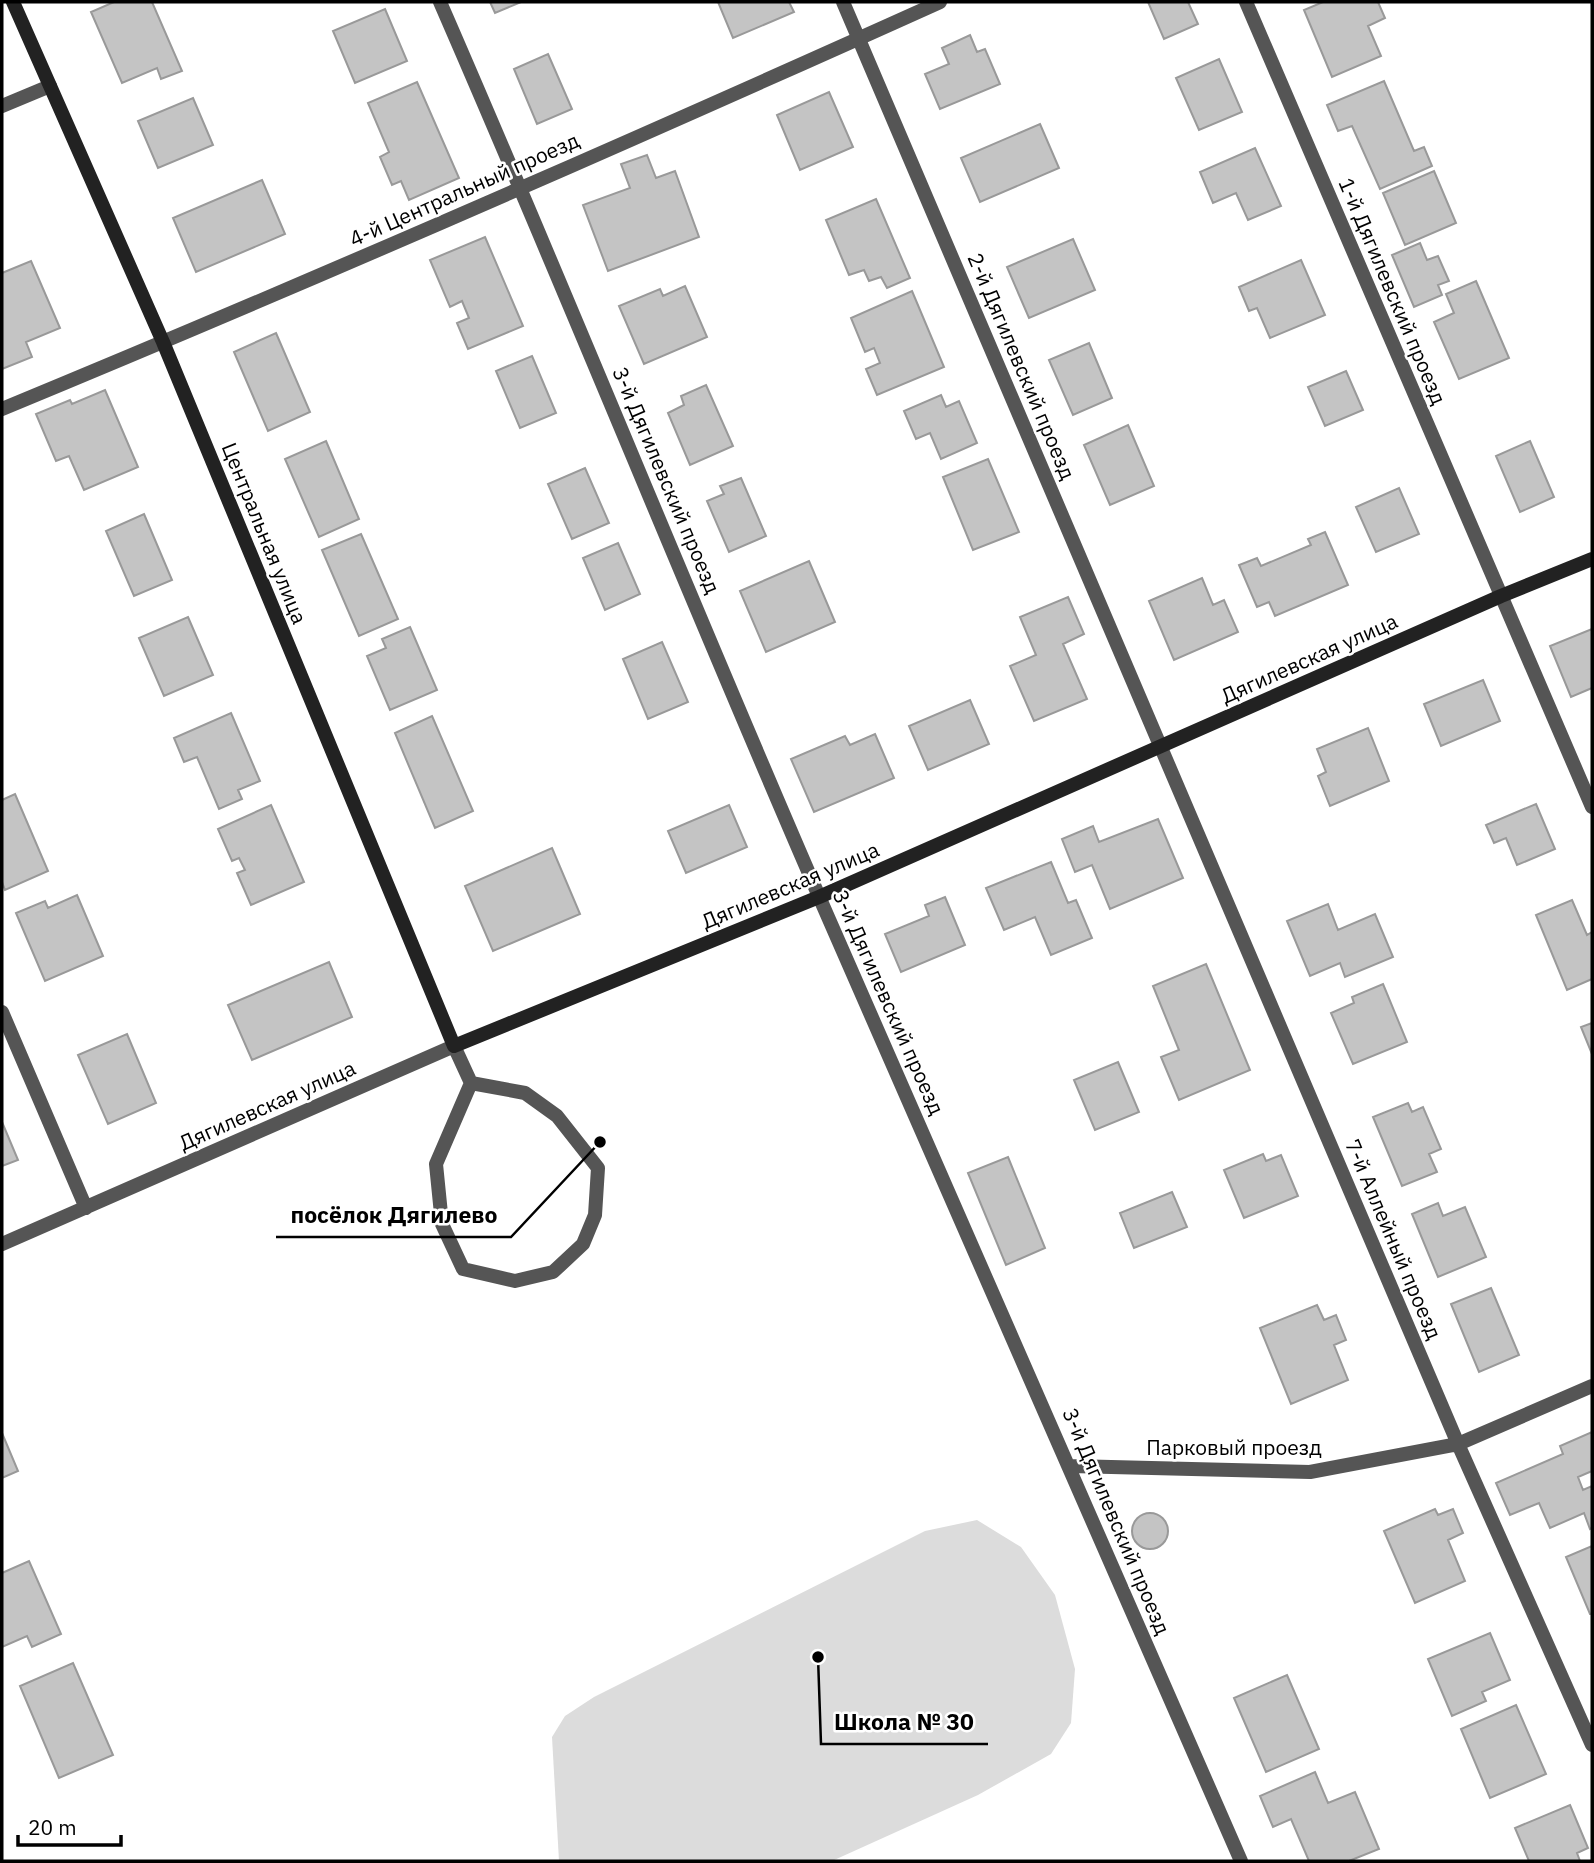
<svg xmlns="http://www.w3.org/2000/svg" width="1594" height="1863" font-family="'IBM Plex Sans',sans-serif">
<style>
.green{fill:#dcdcdc}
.building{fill:#c4c4c4;stroke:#999;stroke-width:2}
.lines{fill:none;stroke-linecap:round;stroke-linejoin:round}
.lane{stroke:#555;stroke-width:14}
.street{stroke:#555;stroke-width:14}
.secondary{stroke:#222;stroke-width:14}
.labels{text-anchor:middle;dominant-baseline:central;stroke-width:5;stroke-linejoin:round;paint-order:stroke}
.street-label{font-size:21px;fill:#000;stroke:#fff}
.leader{fill:none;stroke:#000;stroke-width:2.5}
.callout-dot{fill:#000;stroke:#fff;stroke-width:2.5}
.callout-label{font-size:23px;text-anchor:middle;font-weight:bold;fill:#000;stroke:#fff;stroke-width:5;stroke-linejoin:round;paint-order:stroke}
</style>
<rect width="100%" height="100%" fill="#fff"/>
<path class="green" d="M977,1520l44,27 34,48 20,74 -4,54 -20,31 -73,41 -146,66h-273l-7,-124 13,-21 29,-19 331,-166z"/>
<path class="building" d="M114,2h38l30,69 -21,8 -4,-11 -35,15 -31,-71z
M490,2h31l-26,11z
M718,2h71l5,10 -61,26z
M1148,2h40l10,22 -34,15z
M1323,2h55l7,16 -17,8 13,30 -49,21 -28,-67z
M385,9l22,52 -52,22 -22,-52z
M970,35l7,17 8,-3 15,35 -60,25 -15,-35 24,-10 -7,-16z
M548,54l24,55 -35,15 -23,-55z
M1219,59l23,53 -43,18 -23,-52z
M1384,81l30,70 10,-4 8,19 -52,23 -28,-63 -14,5 -11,-26z
M417,82l42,96 -50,22 -8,-19 -9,4 -12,-28 9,-5 -21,-49z
M829,92l24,55 -53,23 -23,-55z
M193,98l20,47 -55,23 -20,-47z
M1040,124l19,44 -79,34 -19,-44z
M1255,148l26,58 -33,14 -12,-27 -23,10 -13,-31z
M647,155l9,23 19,-7 24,66 -91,34 -25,-66 47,-17 -9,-24z
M1434,171l22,52 -51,22 -22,-52z
M262,180l23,54 -89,38 -23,-54z
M876,199l34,79 -23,10 -6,-11 -12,4 -5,-11 -15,5 -23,-55z
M485,237l38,89 -55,23 -11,-26 12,-5 -7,-17 -12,6 -20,-47z
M1073,239l22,51 -66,28 -22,-51z
M1420,243l7,17 11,-4 11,25 -11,4 4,10 -28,12 -22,-52z
M1301,260l24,55 -55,23 -13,-30 -8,3 -10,-24z
M31,261l29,67 -34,14 6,15 -30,12v-96z
M1476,281l33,77 -50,21 -25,-57 20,-9 -8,-19z
M685,286l22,51 -63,27 -25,-58 41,-17 3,7z
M912,291l32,76 -67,28 -11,-26 14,-6 -6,-15 -9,4 -14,-34z
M276,333l34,79 -42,19 -34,-79z
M1089,343l23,55 -39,17 -24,-55z
M532,356l24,57 -36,15 -24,-57z
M1346,371l17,39 -38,16 -17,-39z
M706,385l27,61 -43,19 -22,-52 16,-8 -3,-9z
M105,390l33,77 -54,23 -15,-34 -13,5 -20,-47 34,-14 2,4z
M941,395l5,12 13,-6 18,42 -36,16 -11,-26 -14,6 -12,-28z
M1128,425l26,61 -44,19 -26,-60z
M326,441l33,78 -40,18 -34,-78z
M1530,441l24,56 -34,15 -24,-56z
M988,459l31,73 -46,18 -30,-73z
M585,468l24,55 -37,16 -24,-55z
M741,478l25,58 -37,16 -22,-51 17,-7 -4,-8z
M1399,488l20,46 -43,18 -20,-45z
M144,514l28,66 -38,16 -28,-65z
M1325,532l23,53 -73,31 -6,-14 -12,5 -18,-42 18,-7 4,8 50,-21 -3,-6z
M361,534l37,85 -39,17 -37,-86z
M618,543l22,51 -35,16 -22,-52z
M809,561l26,61 -69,30 -26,-61z
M1202,578l11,27 11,-5 14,32 -64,28 -25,-59z
M1068,597l16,37 -21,10 24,55 -53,22 -24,-55 26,-11 -16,-38z
M188,617l25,58 -49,21 -25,-58z
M410,627l27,63 -47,20 -23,-54 19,-8 -4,-9z
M1592,629v59l-21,9 -21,-51z
M662,642l26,60 -40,17 -25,-60z
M1483,680l17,41 -59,25 -17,-42z
M970,700l19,44 -61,26 -19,-44z
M231,713l29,68 -22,9 4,9 -23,10 -22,-52 -13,5 -10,-24z
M432,716l41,95 -38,17 -40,-95z
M1368,728l21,53 -59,25 -12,-30 8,-4 -9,-23z
M875,734l19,44 -80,34 -23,-53 54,-23 5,9z
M15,794l33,77 -43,19 -3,-8v-82z
M1536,804l19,45 -38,16 -11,-27 -12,5 -8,-18z
M271,805l33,77 -53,23 -14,-32 8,-3 -6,-12 -7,3 -14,-32z
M729,805l18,42 -61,26 -18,-42z
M1158,819l25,59 -73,31 -18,-44 -17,7 -13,-33 31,-13 6,16z
M552,848l28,66 -87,37 -28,-65z
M1051,862l17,41 8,-3 16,38 -41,17 -16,-38 -31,13 -18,-42z
M77,895l26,61 -58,25 -29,-68 29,-12 3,7z
M945,897l20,48 -64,27 -16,-38 44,-18 -4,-11z
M1572,900l15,35 5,-3v47l-25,11 -31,-75z
M1328,904l10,26 37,-16 18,43 -48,20 -5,-14 -30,13 -23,-55z
M329,962l23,55 -100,43 -24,-55z
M1206,964l44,106 -71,30 -18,-43 18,-7 -26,-64z
M1383,984l24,58 -54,22 -22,-51 23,-10 -2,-6z
M1592,1023v31l-11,-27z
M127,1034l29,69 -48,21 -30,-69z
M1118,1062l21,50 -44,18 -21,-50z
M1408,1103l4,9 11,-5 18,42 -12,5 8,18 -35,14 -29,-69z
M2,1122l16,38 -16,6z
M1263,1154l3,7 15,-6 17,41 -54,22 -20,-48z
M1008,1157l37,91 -39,17 -38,-92z
M1172,1192l15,35 -53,21 -14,-35z
M1438,1203l5,13 22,-9 21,50 -48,20 -26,-63z
M1491,1288l28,67 -40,17 -28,-68z
M1317,1305l7,15 12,-5 10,25 -12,5 14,35 -57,24 -31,-76z
M1592,1432v39l-14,6 5,13 9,-4v42l-2,1 -6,-16 -34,15 -11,-25 -29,12 -14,-32 67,-29 -3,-8z
M2,1433l16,38 -16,7z
M1435,1509l3,6 15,-6 10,24 -15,7 17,41 -50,22 -31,-72z
M1132 1531a18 18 0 1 1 36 0a18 18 0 1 1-36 0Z
M1592,1546v68h-2l-24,-57z
M29,1561l32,73 -29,13 -5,-11 -25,11v-74z
M1490,1633l20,47 -28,12 4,9 -34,15 -24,-57z
M73,1663l40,92 -54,23 -39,-92z
M1287,1675l32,74 -53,23 -32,-74z
M1516,1705l30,69 -56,24 -29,-69z
M1315,1772l13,31 27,-11 24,57 -30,12h-40l-18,-42 -18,8 -13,-31z
M1570,1805l18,43 -11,5 3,8h-51l-14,-33z"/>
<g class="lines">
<path class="lane" d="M2,106l48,-20"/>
<path class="street" d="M440,2c130,298 251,600 381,899 139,320 281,639 420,960
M843,2l615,1442 134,301
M1246,2l346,805
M2,409c315,-130 627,-267 938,-407
M2,1012l84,196
M2,1244l452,-198 17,37 -35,81 6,60 21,45 52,12 38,-9 30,-28 12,-29 3,-47 -41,-52 -32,-23 -54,-10
M1071,1466l239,6 148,-28 134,-58"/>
<path class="secondary" d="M13,2l150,340 291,704 365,-149 682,-301 91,-37"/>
</g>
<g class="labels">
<g class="street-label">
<text transform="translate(464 189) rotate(-24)">4-й Центральный проезд</text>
<text transform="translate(1393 291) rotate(67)">1-й Дягилевский проезд</text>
<text transform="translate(1022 366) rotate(67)">2-й Дягилевский проезд</text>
<text transform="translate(667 480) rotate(67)">3-й Дягилевский проезд</text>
<text transform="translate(265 533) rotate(68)">Центральная улица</text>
<text transform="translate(1309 658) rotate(-24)">Дягилевская улица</text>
<text transform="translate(790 885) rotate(-23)">Дягилевская улица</text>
<text transform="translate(889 1002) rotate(66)">3-й Дягилевский проезд</text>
<text transform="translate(267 1105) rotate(-24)">Дягилевская улица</text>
<text transform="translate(1394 1239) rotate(67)">7-й Аллейный проезд</text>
<text x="1234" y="1447">Парковый проезд</text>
<text transform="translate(1117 1521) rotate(67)">3-й Дягилевский проезд</text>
</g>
</g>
<path class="leader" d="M600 1142L511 1237H276M818 1657L821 1744H988"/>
<g class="callout-dot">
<circle cx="600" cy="1142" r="7"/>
<circle cx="818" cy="1657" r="7"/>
</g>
<g class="callout-label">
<text x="394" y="1223">посёлок Дягилево</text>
<text x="904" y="1730">Школа № 30</text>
</g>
<rect width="1594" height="1863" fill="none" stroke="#000000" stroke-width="7"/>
<path d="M18 1835v10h103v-10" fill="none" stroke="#000000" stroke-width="3.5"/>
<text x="28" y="1835" font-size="21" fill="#000000" stroke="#ffffff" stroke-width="5" paint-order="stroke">20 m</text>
</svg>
